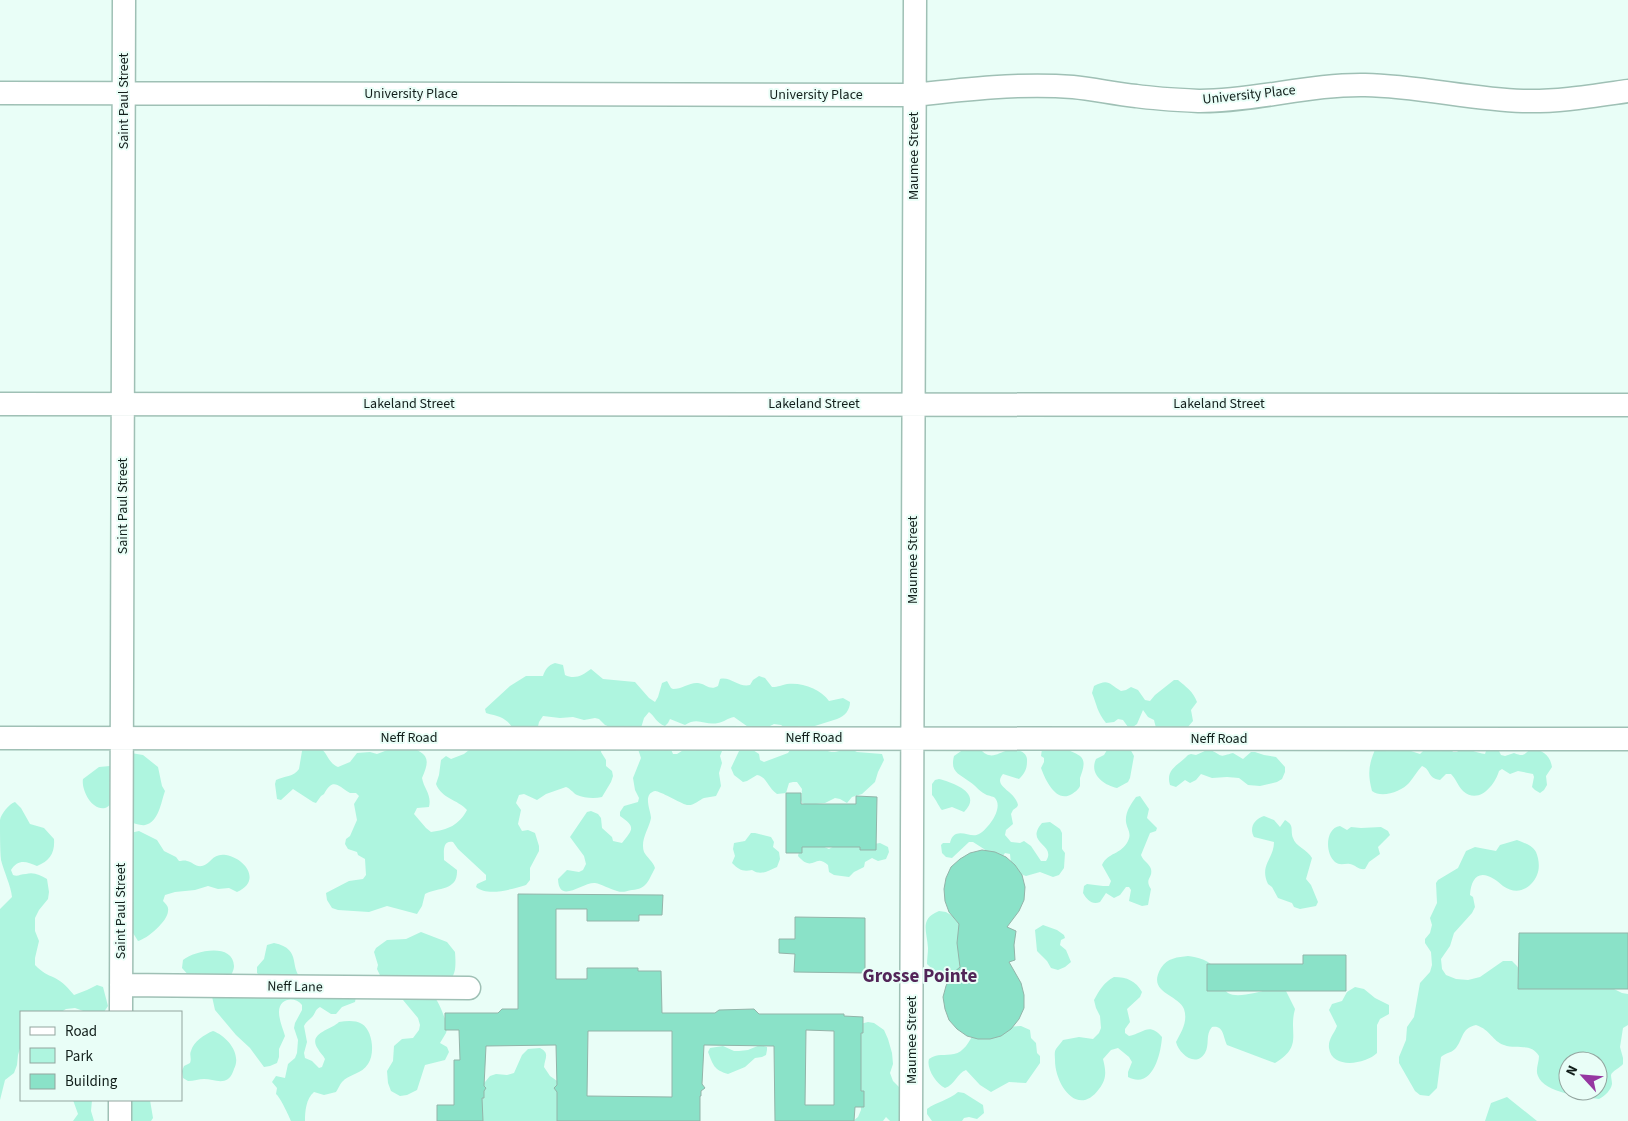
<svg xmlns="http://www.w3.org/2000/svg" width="1628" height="1121" font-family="'Source Sans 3',sans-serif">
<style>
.green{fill:#aef5df;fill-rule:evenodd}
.building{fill:#8ae2c8;stroke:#93b4a9;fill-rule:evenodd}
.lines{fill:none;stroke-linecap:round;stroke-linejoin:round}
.minor-casing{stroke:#9fc0b5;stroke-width:25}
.minor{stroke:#fff;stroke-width:22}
.labels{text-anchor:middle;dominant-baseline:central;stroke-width:4;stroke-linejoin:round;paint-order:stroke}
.street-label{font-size:14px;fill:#121f1b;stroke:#e9fef7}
.district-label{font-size:19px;font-weight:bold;fill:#522558;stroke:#e9fef7}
</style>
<rect width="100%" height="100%" fill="#e9fef7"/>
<path class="green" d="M555,663l8,2 2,10c10,5 18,0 26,-6l12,10 32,3 14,16 6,4 3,-5 4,-14 5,-2 4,7 2,1c9,0 17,-7 25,-6 8,1 12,8 20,3l2,-7c10,-3 19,9 30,6l3,-5 6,-4 6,2 7,9c7,0 9,-2 15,-3 15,-2 34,5 42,17l14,-3 7,4c0,8 -5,14 -13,17l-38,12 -11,-1 -7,-5 -7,-1 -12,6 -11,-1 -17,-12c-6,1 -10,5 -16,6 -13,3 -20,-7 -33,2l-15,-6 -2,4 -3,3c-9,-3 -10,-10 -16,-14l-5,6 -3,10 28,17 4,9h4l8,-5 14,1 22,-3 1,4 -2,5 2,7 -3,10 2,13 -5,10c-4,1 -8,1 -12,2 -5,2 -10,8 -17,7 -7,-2 -29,-15 -32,-14 -13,3 -4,20 -4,27 -2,11 -11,22 -7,34 3,6 9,9 11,16 -7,13 -8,21 -23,22 -6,1 -9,3 -15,1 -8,-2 -15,-7 -22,-8 -13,-1 -36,22 -37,-4l9,-9 12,2 4,-2 3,-6 -2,-8 -14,-19 17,-25 4,-1 7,3 3,4 1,10 10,9 1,4 9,2c11,-14 14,-16 -2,-27v-4l4,-6 14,-4 1,-4 -4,-8 -2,-12 8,-20 -3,-9 -15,-17 -18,-7 -6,-6 -4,-1 -11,2 -11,-3 -13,1 -17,-2 -4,6 -2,9 66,10 -2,11 5,8v6l6,5 1,5 -2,6 -9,15c-8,2 -18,1 -25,-2 -4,-2 -6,-6 -11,-8l-20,7 -9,6 -13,-6 -5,1 -3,8 5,7 -3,14 4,7 6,-1 7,3 4,13v5l-9,17v12l-4,5c-14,4 -38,12 -50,2l1,-3 9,-4v-5l-28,-26 -5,-7c-11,-2 -9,10 -9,18l13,10c1,21 -18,17 -32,24l-3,12 -5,8 -30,-8 -18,6 -31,-2 -6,-2 -5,-8 -1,-7 23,-12 14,-2 3,-4 -1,-16 -7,-4 -1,-3 -9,-3 -3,-5 1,-5 4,-3 7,-16 -3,-16 5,-8 -3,-3h-6c-12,-7 -17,-16 -26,1l-3,2 -5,7 -3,-1 -20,-13 -12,11 -4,-1 -2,-15 1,-4c8,-4 18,-3 23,-11l4,-24c5,1 13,1 17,3 8,5 8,15 18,19l12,-5 7,-9 13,-1 7,2c9,-3 17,-7 26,-10 21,9 30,10 19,34 2,11 10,17 7,29l-12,1 -3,6 12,14 5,4c17,-2 28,-7 36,-22 -10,-11 -25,-11 -31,-26l3,-9 2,-15 5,-4 5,3 13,-5 10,-8 40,-16c-8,-13 -14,-13 -28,-17l-1,-4 25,-23 16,-10h17c2,-6 5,-11 12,-13z
M1174,680h4c8,7 15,11 19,22l-6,8 2,11 -11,13 -26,-6 -2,-8 -6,-3 -5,-7 -6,14 -4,3h-5l-5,-7 -5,-1 -4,3 -8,1c-9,-11 -9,-18 -14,-30l2,-7c15,-8 15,-2 27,5l5,-1 5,-3 7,3 7,10 5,1 5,-6z
M817,744c13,11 17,9 32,4l8,4 25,2 2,6 -6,12 -3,10 -13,12 -10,3 -5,6 -7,-4 -5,-1 -10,5 -18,2 -5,-2 -1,-3 1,-11 -5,-7h-4l-4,1 -3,10 -9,1c-10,-7 -10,-17 -20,-19l-10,6 -4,1 -9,-7 -3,-7 8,-17 14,-1 6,4 1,6 4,2 24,-9 4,-6z
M1377,745l31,5 12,4 7,-7 22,-1 4,6h4l4,-4c9,1 16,5 24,6l2,-6 10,-1 4,8 4,1 9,-3c10,4 9,2 17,-4 12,1 19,6 21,18l-6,9 1,9 -3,5 -4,3 -5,-3 -3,-3 2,-10 -1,-3 -15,-3 -8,3 -8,-5 -3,2c-4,14 -20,34 -36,20 -5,-5 -7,-12 -12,-17h-5l-6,6c-13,-2 -9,-11 -18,-14 -5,5 -8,11 -13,17 -7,8 -27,16 -37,8 -5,-19 -3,-28 5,-46z
M1106,746l23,1 5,9 -4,22 -2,4 -11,6c-14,-3 -28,-14 -21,-29l8,-4 3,-5z
M1063,747c5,4 12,5 17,9 7,6 2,15 0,22 0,2 0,5 0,8 -1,3 -5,6 -8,8 -16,10 -27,-15 -31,-26l3,-6v-4l-3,-2 1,-7z
M964,749h16c11,12 17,4 29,1 8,-2 19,2 18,11 0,8 -2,12 -8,18l-16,-5c-11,13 12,16 15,31l-1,2 -4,3 -2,4 2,10 -7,6 -1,5 6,7 9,1 4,-2 7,5 10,15h5c11,-17 -22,-17 -4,-38l8,-1 10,7 2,4v16l3,4 -1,15 -5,7 -6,2 -13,-5 -14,4 -3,-1 -10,-6 -2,-5 -1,-10 -5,-1 -3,4 -11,-2 -7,-6 -11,-7h-4l-17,16 -6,-1 -4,-4 -1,-8 2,-2h7c1,-4 2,-7 6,-9 8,-3 16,4 23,0 9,-5 25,-26 16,-36 -2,-2 -7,-2 -10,-4 -6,-3 -10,-9 -15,-12 -12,-9 -20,-10 -16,-26z
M1207,750h4c13,7 7,7 22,3l10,6 8,-7h4l9,3 12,2 9,10v5l-3,7 -5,3 -17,4 -12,-1 -9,-7 -12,-1 -15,1 -11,-4 -5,6 -6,3 -5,-3 -9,7 -6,-2c-5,-16 9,-20 18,-30l3,-1 5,1z
M131,753l12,2 15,12 4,19 3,5c-4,11 -6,31 -20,34 -4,1 -11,-2 -16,-3l-15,-22c-3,3 -5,7 -9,8 -13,3 -24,-18 -22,-29l16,-12 11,-1 15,-12z
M939,779c15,4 44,14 25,33l-12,-5 -10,3c-2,-1 -6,-11 -10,-15v-11l3,-4z
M1140,796l9,13 -2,9 10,10 -1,3 -6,2 -9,22c2,6 8,8 10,14 2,10 -7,9 0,20l-3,16 -6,1 -13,-5 2,-11 -2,-3h-3l-6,8 -6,3 -8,-5 -6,9c-8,3 -13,-2 -17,-9l1,-7 3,-2 16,2h6l2,-5 -9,-16c6,-13 19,-10 26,-24 4,-8 -1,-12 -2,-19 -1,-10 5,-18 10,-25z
M15,802l6,6 9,16 14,4 10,11c1,14 -4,22 -17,27 -11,-5 -19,-7 -26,4l2,5c5,2 7,-1 13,-1 8,-2 14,1 21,5l2,13 -1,7 -9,11 -4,8v13l4,10 -4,17v7c8,8 11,9 20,13 8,4 14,11 19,17l13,-5 10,-5 6,2 5,19 -4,6h-18l-11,-4 -9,1 -5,3h-40v33l-3,10 -1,10 -3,8 -9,7 -5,20v-191l12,-12c-1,-11 -8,-25 -11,-37 -1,-9 -1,-31 -1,-40 1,-6 9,-16 15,-18z
M1264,816l10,4 6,7 5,-7c10,6 5,9 8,18 2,8 15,12 19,20l-6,21 5,6 7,17 -2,4 -16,3 -6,-2 -2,-4 -14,-5 -6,-11 -4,-3c-9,-19 6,-25 6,-42l-20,-5c-5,-9 0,-18 10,-21z
M1340,826l7,4 4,-3 10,1 20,-1 7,4 2,4 -12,12 2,7 -11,8 -4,7c-7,1 -9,-4 -15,-5 -5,-1 -10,2 -15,-2 -10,-8 -10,-34 5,-36z
M139,831l18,9 7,11 12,6 3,4c3,0 5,-1 8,0 6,1 8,6 15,5 9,-2 10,-13 24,-11 21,4 35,27 11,37l-8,-4 -11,1 -10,-3 -13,4 -20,2 -10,3 -2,6c3,3 6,6 5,10 0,10 -21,28 -30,30l-5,-8 -13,-2 10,-98z
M751,833h4l16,4 3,5 -1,5 6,5 1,7 -3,8c-9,4 -16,9 -25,3 -9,2 -13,0 -20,-7l3,-7 -2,-7 1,-6 11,-2z
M1517,840c7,3 15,5 19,12 3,7 4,16 1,23 -6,14 -20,21 -34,11 -3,-2 -5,-5 -9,-7 -16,-10 -23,0 -24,16l3,2 2,10 -3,6 -18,20 -4,13 -9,13 1,10 4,6 10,4 12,1 12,-3 23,-16h9l5,5 5,8 90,14 10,5 6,1v31l-5,3 -3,19 3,11v6c-3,4 -11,7 -12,11 0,3 1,6 1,9 -1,6 -7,12 -13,15 -15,-2 -55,-6 -61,-23 -3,-6 1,-13 1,-20 -8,-14 -22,-6 -35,-11 -12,-4 -13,-15 -28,-20 -16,4 -12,14 -21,24 -4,4 -10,4 -14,8l-4,31 -8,8 -9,-1 -5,-4 -16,-28v-6l7,-17 1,-13 7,-10 6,-34 10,-11 2,-7 -1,-13 -6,-9v-4l5,-6 2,-8 -2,-7 7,-15 -1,-20 2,-3 20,-12 8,-17 9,-4 21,4 4,-6zM1568,1061h30v30h-30z
M880,843l8,4 1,5 -3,7 -8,2 -6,-3 -7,4 -1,5 -10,5 -5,5 -15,-2 -5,-3 -1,-7c-14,-13 -14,9 -30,-9l2,-9 22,-1 7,3c14,-9 35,-3 51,-6z
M939,911l7,1 5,3 8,9 2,38 -3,8 -10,6 -7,1 -14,-13c0,-5 1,-11 1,-16 -1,-17 -9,-29 11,-37z
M1043,925l14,5 7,5 1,3 -4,2 -1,5 6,5 5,12 -6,5 -7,3 -7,-2 -4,-7 -10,-10 -2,-21z
M421,932l26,10 8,10c2,27 -2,27 -24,41 9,9 12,22 17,33l-2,7 -6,10 7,4 2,5 -4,8 -20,5 -8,25 -10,5 -7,1 -9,-5 -3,-8 -1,-12 6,-10 1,-15 8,-7 11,-1 6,-8 1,-5 -2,-7 -15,-18 -15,-8 -11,-23 1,-4 -4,-13 2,-4 11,-8 19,-1z
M274,943c30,6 13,27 30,37 3,2 8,2 11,3 14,3 28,6 42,9l-2,10 -13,5 -6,7h-5l-11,-7c-6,3 -4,7 -9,11 -3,3 -5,4 -7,8l3,16 -3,11 1,5 7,3 7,7 3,-1 3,-8c-2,-4 -5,-6 -7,-10 -11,-16 13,-19 21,-27 8,-1 16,-2 23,2 11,7 13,30 6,40 -6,10 -19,10 -26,18 -2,2 -4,7 -6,10l-12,3 -10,-3c-8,7 -9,19 -9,29h-14c-2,-5 -11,-24 -15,-27l1,-6 -5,-6 4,-6 9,2 3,-14 7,-6 2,-5 1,-13 -4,-12 1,-5 7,-13v-5c-7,-9 -23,-7 -23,7 0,8 4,17 6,24l-6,13v8l-2,6 -7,3 -6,1 -14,-19 -14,-13 -21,-25 -4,-18 -21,-15 -8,-9 1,-8c11,-9 50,-18 51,6 0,5 -4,11 -7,15l33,-5 -3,-3v-6l7,-8 3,-14z
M1188,956c9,1 22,4 27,13 5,8 4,18 13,24 10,6 30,-2 42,-3 5,-1 11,1 16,1l9,18c-7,24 9,37 -20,54l-48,-18c-4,-8 -3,-20 -15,-18 -7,8 -2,17 -7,26 -9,15 -26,1 -29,-11 6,-11 12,-21 8,-33 -6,-15 -38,-16 -23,-41 6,-10 17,-11 27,-12z
M1114,977c13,0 22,4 28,15l-2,5 -13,12 3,13 -5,7v4l4,3c15,-3 20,-14 33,1 -1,16 -9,53 -34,40v-5l4,-10 -3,-5 -11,-9 -7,2 -8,9c3,12 4,20 -4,30 -21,29 -44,-4 -44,-29 0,-3 -1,-8 1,-11 2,-3 5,-6 7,-9l16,-3 14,2 6,-6 2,-5 -1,-12 -4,-8 -2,-8c5,-9 10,-18 20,-23z
M1355,987l9,2 11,9 14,7v9l-9,5 -3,6v28c-11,11 -45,17 -48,-5 -1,-9 5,-14 8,-22l-8,-16 3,-6 10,-3 5,-9z
M868,1022l6,1 10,7 4,9 4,14 1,11 -3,9 3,8 10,10 3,30h-16l-4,-4 -3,4h-30l5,-4 3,-7 -5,-85z
M1021,1026l9,4 1,8 5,5 1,10 3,3v7l-14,20 -17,-1 -18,10 -11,-7 -14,-15c-9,3 -11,15 -21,18 -9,-4 -19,-20 -16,-29 8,-6 16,-3 25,-5 10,-2 15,-12 20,-21l30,-6z
M213,1031c14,5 29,23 21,38 -1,3 -3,8 -6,10 -7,5 -16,0 -24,0 -5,0 -10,2 -16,2l-5,-3 -1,-7 2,-5 6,-3c2,-5 -1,-8 1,-12 2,-9 14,-17 22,-20z
M760,1045l7,2v3l-1,5 -4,2 -7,1 -10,9 -17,7c-14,-4 -15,-9 -20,-22l2,-4 13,-2 11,5h5l9,-1z
M540,1048c10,5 5,10 4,19l6,9 10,7 2,38h-122l40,-33 10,-12 6,-2 11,1 7,-2 8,-18 6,-6z
M958,1092l6,1 19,12 1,8 -7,6 -8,-2 -5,1 -2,3h-30l-5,-7v-5c9,-7 22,-9 31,-17z
M1507,1097l30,24h-52l6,-18z
M73,1100h19l-1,11 3,10h-21l5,-7z
M110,1100h40l3,18 -2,3h-40z"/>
<path class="building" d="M786,793h15v11h55v-8l21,1 -1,53h-16v-3h-58v6h-16z
M982,850l13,2 11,5 9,8 7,10 3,12 -1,13 -5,11 -12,16 9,4 -2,14 1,15 -6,2 12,21 3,12v13l-5,11 -8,10 -10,7 -11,3h-12l-11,-3 -10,-7 -8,-9 -4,-11 -2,-12 3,-11 5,-11 9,-8 -3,-24 2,-19 -10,-12 -4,-11 -1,-12 2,-11 5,-11 9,-8 10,-6z
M518,894l145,1 -1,20h-23v6h-52v-12h-31v70h31v-11h51v3h23l1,42h53l4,-3 35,-1 5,5h85v2l19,1v16h-2v58h3v16h-9l-1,14h-79l-1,-75 -70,-1 -2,39 3,4 -4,3v5h-1v25h-143v-29l-3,-4 3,-3 -1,-40 -70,1 -2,40 2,2 -2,3v7h-2l1,23h-46v-16h17v-45h6l-1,-30h-14v-17h53l4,-4h16zM806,1030l28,1v74h-29zM588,1031h84v66l-85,-1z
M795,917l70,1v55l-71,-1 1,-18 -16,-1v-14h16z
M1519,933h109v56h-110z
M1303,955h43v36h-139v-27h96z"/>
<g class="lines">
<g class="minor-casing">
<path id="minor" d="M0,93l915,2c52,-6 105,-12 158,-8 21,2 42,7 63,9 21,3 43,4 64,5 56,0 110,-17 165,-16 53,1 105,14 158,16 35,1 70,-5 105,-10
M0,404l1628,1
M0,738l1628,1
M121,985l348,3
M121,1012l3,-1012
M120,1121v-21
M911,1121l4,-1121"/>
</g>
<use href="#minor" class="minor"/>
</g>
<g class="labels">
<g class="street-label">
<text x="411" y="94">University Place</text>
<text x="816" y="95">University Place</text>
<text transform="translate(1249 95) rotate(-6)">University Place</text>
<text transform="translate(124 101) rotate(-90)">Saint Paul Street</text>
<text transform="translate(914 156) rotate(-90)">Maumee Street</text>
<text x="409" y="404">Lakeland Street</text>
<text x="814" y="404">Lakeland Street</text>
<text x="1219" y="404">Lakeland Street</text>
<text transform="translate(123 506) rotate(-90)">Saint Paul Street</text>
<text transform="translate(913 560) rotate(-90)">Maumee Street</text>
<text x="409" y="738">Neff Road</text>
<text x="814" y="738">Neff Road</text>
<text x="1219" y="739">Neff Road</text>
<text transform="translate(121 911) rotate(-90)">Saint Paul Street</text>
<text transform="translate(295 987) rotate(1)">Neff Lane</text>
<text transform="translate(912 1040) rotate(-90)">Maumee Street</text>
</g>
<g class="district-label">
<text x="920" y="976">Grosse Pointe</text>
</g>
</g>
<rect x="20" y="1011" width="162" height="90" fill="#e9fef7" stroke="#93a59f"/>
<rect x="30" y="1027" width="25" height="8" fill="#ffffff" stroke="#93a59f"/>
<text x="65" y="1036" font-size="15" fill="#121f1b">Road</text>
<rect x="30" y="1048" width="25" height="15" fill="#aef5df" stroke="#93a59f"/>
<text x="65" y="1061" font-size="15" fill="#121f1b">Park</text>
<rect x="30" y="1074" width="25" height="15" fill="#8ae2c8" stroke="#93a59f"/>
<text x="65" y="1086" font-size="15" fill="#121f1b">Building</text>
<g transform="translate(1583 1076) rotate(296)"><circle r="24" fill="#e9fef7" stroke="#93a59f"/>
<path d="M0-4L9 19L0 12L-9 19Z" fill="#9537a1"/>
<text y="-8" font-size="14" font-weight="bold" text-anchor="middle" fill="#121f1b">N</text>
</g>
</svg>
